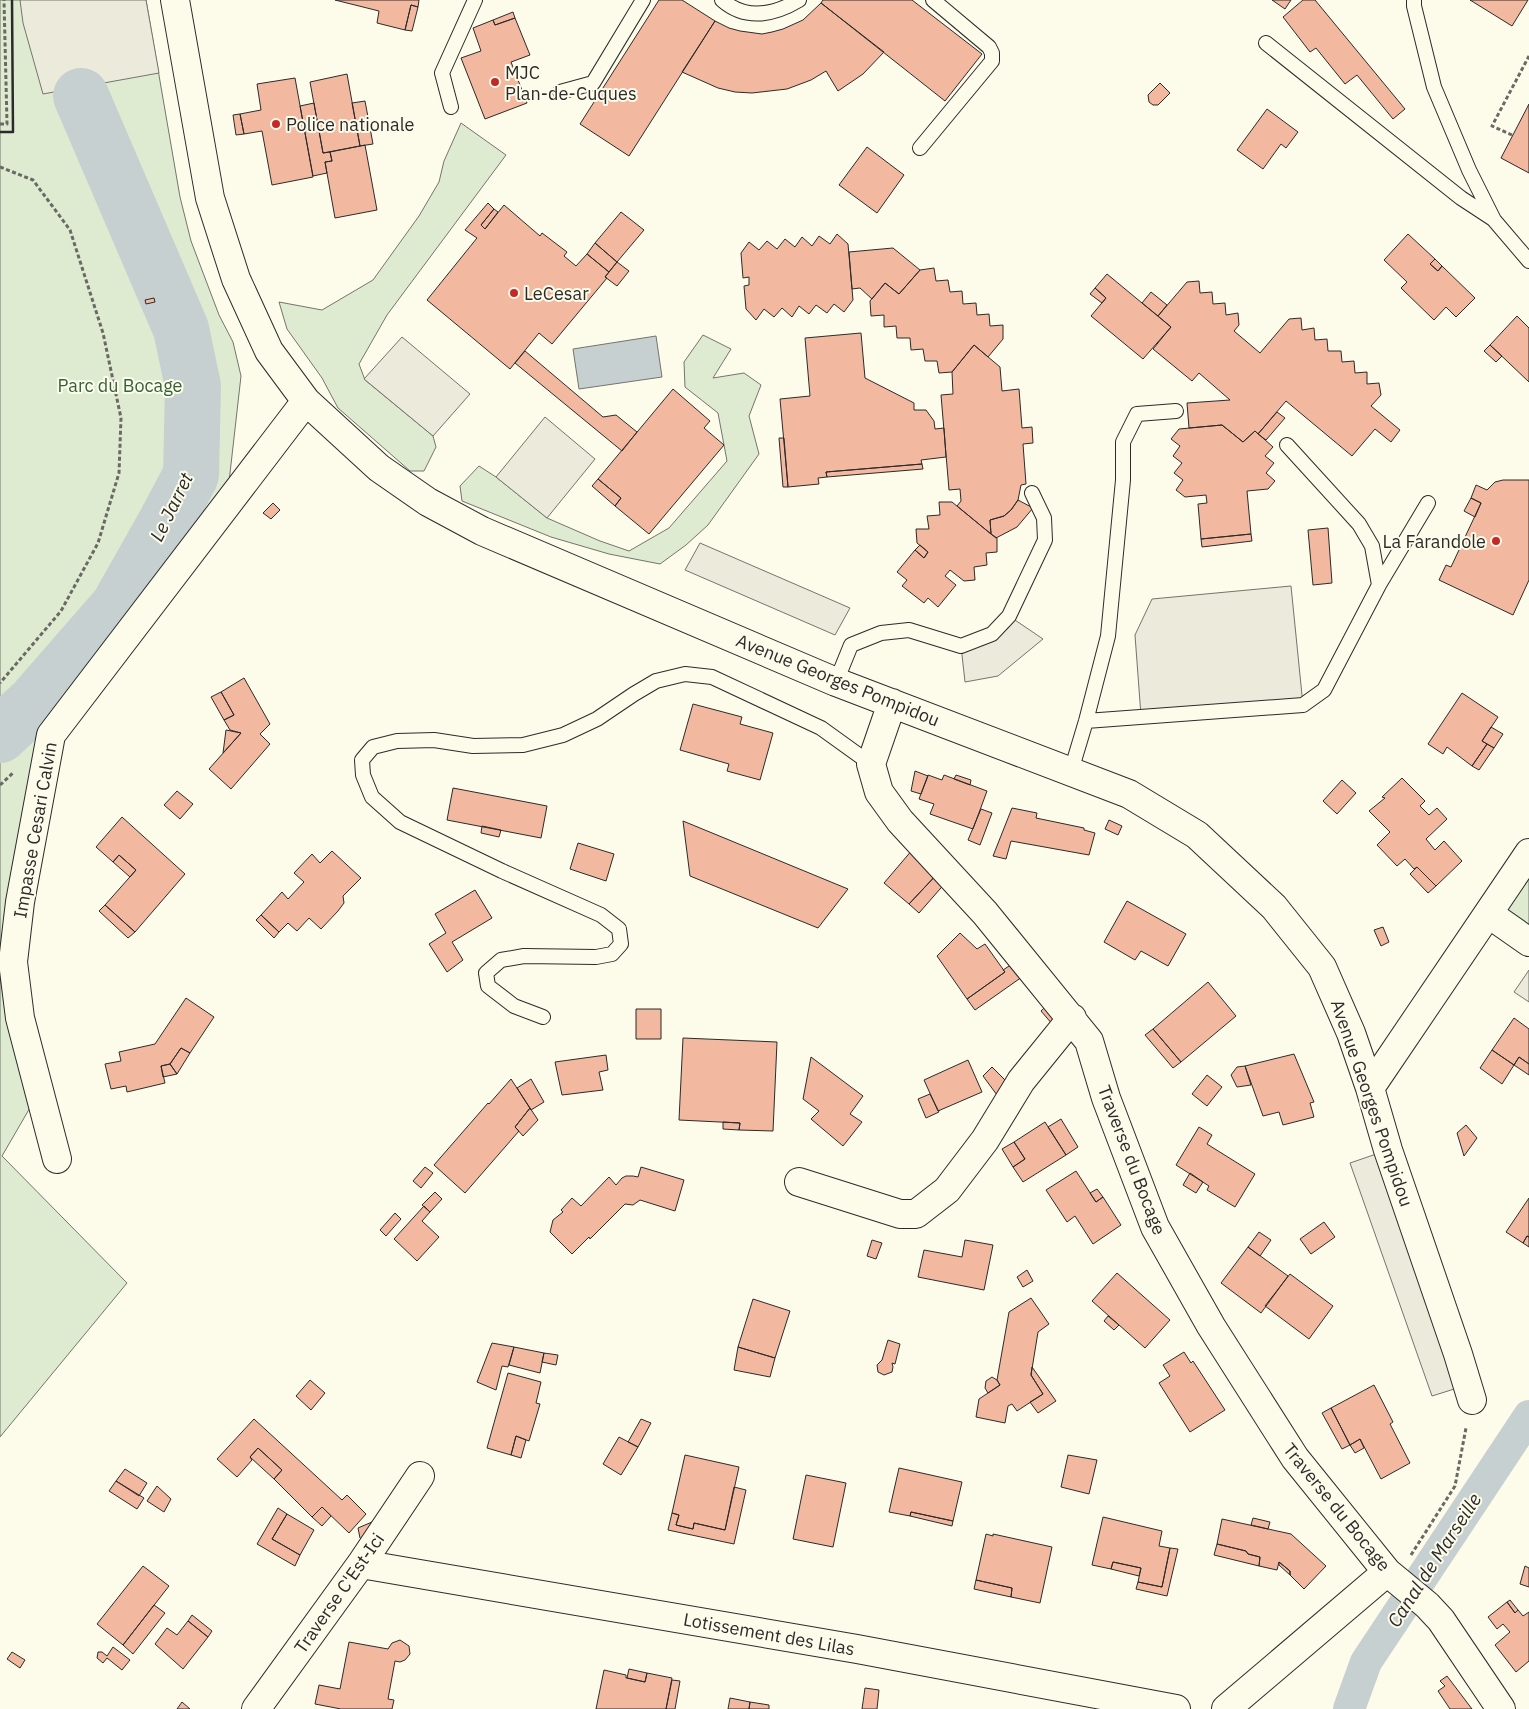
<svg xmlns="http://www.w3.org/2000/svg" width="1529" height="1709" font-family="'IBM Plex Sans',sans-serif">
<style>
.green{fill:#deebd1;stroke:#74746e}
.parking{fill:#eceadb;stroke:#74746e}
.water{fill:#c7d0d0;stroke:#74746e}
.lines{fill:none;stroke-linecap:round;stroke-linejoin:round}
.canal{stroke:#c7d0d0;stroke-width:32}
.river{stroke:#c7d0d0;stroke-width:56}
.building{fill:#f2b8a0;stroke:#2b2b2b}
.lane-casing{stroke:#2b2b2b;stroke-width:16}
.street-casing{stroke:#2b2b2b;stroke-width:30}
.path{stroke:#6a6964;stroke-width:3;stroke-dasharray:4 2.5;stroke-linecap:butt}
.lane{stroke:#fdfbea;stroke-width:14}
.street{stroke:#fdfbea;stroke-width:28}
.wall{stroke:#2b2b2b;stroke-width:2.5}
.poi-dot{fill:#c62828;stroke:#fdfbea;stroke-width:2}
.labels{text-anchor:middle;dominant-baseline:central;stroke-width:4;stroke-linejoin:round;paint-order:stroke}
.poi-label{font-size:18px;fill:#2b2b2b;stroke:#fdfbea;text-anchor:start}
.park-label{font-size:18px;fill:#34623c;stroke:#fdfbea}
.street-label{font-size:18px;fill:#2b2b2b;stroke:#fdfbea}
.water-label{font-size:19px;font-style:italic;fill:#2b2b2b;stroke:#fdfbea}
</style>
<rect width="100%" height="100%" fill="#fdfbea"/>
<path class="green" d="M0,0h146l34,197 11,44 28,74 14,27 8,34 -12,106 -155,208 -74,268z
M461,123l45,32 -119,160 -28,49 6,16 68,56 3,11 -12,24h-14l-72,-63 -16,-30 -35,-49 -8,-27 43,8 51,-30 46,-64 20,-34 5,-21z
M703,335l28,14 -18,29 31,-5 17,12 -12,31 10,38 -51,71 -22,20 -26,19 -51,-10 -58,-17 -89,-36 -2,-15 19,-20 17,11 51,41 53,23 29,10 40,-23 58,-67 -9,-48 -33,-26 -1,-25z
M1529,871v57l-28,-20z
M0,979l31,127 -29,50 125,127 -127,154z"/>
<path class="parking" d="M20,0h126l13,73 -116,21 -20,-71z
M402,337l68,57 -37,42 -69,-57z
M545,417l50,42 -48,59 -51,-41z
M700,543l150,65 -15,27 -150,-65z
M1291,586l12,119 -162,11 -6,-81 17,-36z
M1009,616l34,23 -45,37 -33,6 -4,-36z
M1529,970v32l-15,-10z
M1388,1150l79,235 -35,11 -82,-233z"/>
<path class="water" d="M656,336l6,41 -83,12 -6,-40z"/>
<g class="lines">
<path class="canal" d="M1349,1709l17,-47 163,-246"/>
<path class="river" d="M0,735l36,-34 82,-94 48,-85 25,-47 2,-89 -12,-57 -100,-233"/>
</g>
<path class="building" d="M335,0h84l-1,7 -7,-2 -6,25 -28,-7 2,-12z
M659,0h23l33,21 -86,135 -49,-32z
M823,0h89l70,54 -37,47 -124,-98z
M1272,0h19l-6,9z
M1303,0h12l90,109 -12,10 -36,-44 -12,9 -29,-36 -6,4 -27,-35z
M1470,0h58l-16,26z
M821,3l63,49 -21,22 -25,17 -12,-20 -15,9 -24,9 -35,4 -17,-1 -17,-4 -36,-16 33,-51 14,7 11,3 22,3 10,-2 11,-3 20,-9z
M411,5l7,2 -6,24 -7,-1z
M513,12l2,6 -20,7 -2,-5z
M515,18l15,37 -19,7 16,41 -42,16 -24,-61 20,-7 -8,-23 20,-8 2,5z
M347,74l13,72 -37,7 -13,-71z
M295,78l18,99 -41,8 -10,-54 -18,3 -4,-20 21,-4 -4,-26z
M1160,83l10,10 -12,12h-5l-4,-3 -1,-7z
M365,101l8,43 -13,2 -8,-43z
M314,103l9,50 7,-1 2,9 -7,1 2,11 -14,3 -13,-70z
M1529,104v69l-28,-15z
M1267,109l31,23 -12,16 -5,-4 -18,25 -26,-19z
M240,114l4,20 -8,1 -3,-20z
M365,145l12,65 -42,8 -10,-56 7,-1 -2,-9z
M867,147l37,28 -27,38 -38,-28z
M488,203l6,6 -13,16 4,4 19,-24 36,31 2,-3 25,19 -3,4 12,10 11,-12 22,18 -4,5 2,1 -55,66 -13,-11 -29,36 -83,-69 50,-62 -12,-8z
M494,209l4,3 -13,17 -4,-4z
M621,212l23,18 -27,32 -22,-19z
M837,234l11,10 5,56 -9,12 -10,-8 -7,9 -11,-8 -7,9 -10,-8 -7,11 -10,-9 -8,9 -10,-8 -8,11 -10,-11 -2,-23 5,-1v-8l-6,1 -2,-25 8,-11 10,8 8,-9 10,8 8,-10 10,8 7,-10 10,9 7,-10 11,8z
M1408,234l27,25 -5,5 8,7 4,-5 33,32 -19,19 -10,-10 -12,13 -33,-32 6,-6 -23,-22z
M595,243l22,19 -8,10 -22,-18z
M893,248l27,22 -21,24 -14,-11 -13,16 -12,-11 -8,1 -3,-37z
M1435,259l7,7 -4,5 -8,-7z
M617,262l12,9 -12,15 -12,-9z
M934,268l2,13 12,-1 2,12 12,-1 1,13 13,-1 1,12 12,-1 1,12 13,-1v14l-15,18 -14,-12 -22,27 -13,1 -2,-12h-12l-2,-12 -12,1 -1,-12h-13l-1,-12 -12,1v-12l-13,1 -1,-15 15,-18 14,11 21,-24z
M1107,274l64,53 -28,32 -52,-43 15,-18 -11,-10z
M1199,281l1,12 12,-1 1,12 12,-1 1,12 12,-2 1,12 -5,6 26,22 29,-34 12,-1 1,12 12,-2 1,12 12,-1 1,12h13l1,11 12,-1 1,12 12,-1v12l12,-1 2,12 -10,11 29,24 -9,12 -16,-13 -23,27 -66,-55 -28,33 -3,-3 -12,11 -21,-17 -33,3 -2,-25 43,-3 -31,-27 -7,8 -39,-32 18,-22 -13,-11 29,-34z
M1095,288l11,10 -4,5 -12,-9z
M1151,292l16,13 -9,11 -16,-13z
M154,298l1,4 -9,2 -1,-4z
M1517,316l12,12v54l-39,-37z
M861,333l4,45 49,25v7h12l8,11 1,8 9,-1 2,29 -25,3 1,4 -96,8 1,5 -9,1 1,6 -31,3 -8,-88 30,-3 -5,-58z
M974,345l26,22 2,24 17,-2 3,39 10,-1 1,16 -10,1 3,40 -5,1 -3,15 -7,10 -7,6 -14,4 1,14 -34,-28 4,-5 -1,-12 -11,1 -8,-95 12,-1 -1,-22z
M1490,345l12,11 -6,6 -12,-11z
M525,351l78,66 13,-2 21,17 -15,19 -107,-88z
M673,389l37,32 -6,7 20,17 -75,89 -34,-28 6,-8 -23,-19z
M1277,412l8,6 -19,22 -8,-6z
M1222,425l21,17 12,-11 18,16 -8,9 9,7 -8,10 9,8 -7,8 -21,2 4,43 -50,5 -3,-35 9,-1 -1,-8 -21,2 -9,-7 7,-10 -9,-7 8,-10 -9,-7 7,-10 -9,-7 8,-10z
M779,438h5l4,49h-5z
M922,464l1,5 -96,8 -1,-5z
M598,479l23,19 -6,8 -23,-20z
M1503,480h26v100l-16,35 -74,-35 7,-15 5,2 30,-64 -10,-5 5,-13 11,5 8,-8z
M1471,498l10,5 -6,14 -11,-6z
M1018,500l15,8 -16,19 -21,11 -5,-4 -1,-14 14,-4 7,-6z
M939,502h13l39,32 6,4v14l-11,1 1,12 -13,2 1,13 -11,1 -14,-11 -5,6 11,9 -18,22 -10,-9 -4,5 -22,-17 5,-6 -10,-8 18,-22 9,8 4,-6 -11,-9 -1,-14h13l-2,-13 13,-1z
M273,503l7,7 -9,9 -8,-6z
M1328,528l4,55 -19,2 -5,-55z
M1251,534l1,7 -50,6 -1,-8z
M920,545l8,7 -4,6 -9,-8z
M244,678l26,46 -10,10 10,10 -39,45 -22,-20 32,-36 -11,-3 -6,-10 10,-5 -13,-23z
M221,692l13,23 -10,5 -13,-23z
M1462,693l36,24 -16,24 5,3 -15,22 -25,-19 -4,7 -15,-10z
M693,704l49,13 -2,7 33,9 -13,47 -33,-9 2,-7 -49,-14z
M1491,727l12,7 -9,14 -12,-7z
M226,730l15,3 -18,20z
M1487,744l7,4 -15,22 -7,-4z
M915,771l13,5 -7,18 -10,-3z
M928,775l14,5 2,-5 43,16 -14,38 -43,-15 4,-10 -15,-5z
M956,775l15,5 -1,5 -16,-6z
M1402,778l23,23 -5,5 9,9 8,-7 10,11 -21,20 9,11 9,-9 18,20 -26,25 -19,-19 -3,2 -9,-10 -8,7 -20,-21 13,-13 -21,-21 16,-13 -3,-1z
M1342,780l14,13 -19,21 -14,-13z
M453,788l94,18 -6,32 -94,-18z
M177,791l16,13 -13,15 -16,-14z
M1012,808l25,5 -1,5 48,10v2l11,3 -6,22 -78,-14 -5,18 -13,-3z
M981,809l11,4 -12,32 -12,-5z
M122,817l63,57 -50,58 -30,-27 31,-35 -17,-15 -6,7 -17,-15z
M1109,820l13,6 -4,9 -13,-6z
M683,821l165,68 -30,39 -128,-52z
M482,826l19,4 -2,7 -18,-4z
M578,843l36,11 -8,27 -36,-12z
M913,849l26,23 -30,32 -25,-21z
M332,851l29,27 -18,18 1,7 -6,8 -17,18 -12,-11 -12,13 -9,-8 -9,9 -18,-17 21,-23 6,7 16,-17 -10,-9 18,-19 8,9z
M119,855l17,15 -6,7 -17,-15z
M1417,867l19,19 -8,7 -18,-19z
M939,872l8,9 -28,32 -10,-9z
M475,890l17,28 -40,24 11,18 -16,12 -18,-28 17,-11 -11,-19z
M1127,901l59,33 -18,32 -27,-15 -6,9 -31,-18z
M105,905l30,27 -7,6 -29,-27z
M261,915l18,17 -5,6 -18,-18z
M1383,927l6,15 -8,4 -7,-16z
M960,933l17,16 8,-5 20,28 -38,27 -30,-43z
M1012,964l10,13 -47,33 -8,-11 38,-27 -2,-2z
M1208,982l28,34 -55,46 -28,-33z
M186,998l28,19 -24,36 -9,-5 -11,16 -9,2 4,17 -38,9 -1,-6 -15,3 -6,-25 16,-3 -2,-9 36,-8z
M1050,1002l6,7 -3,16 -12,-14z
M636,1009h25v30h-25z
M1514,1018l15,11v35l-10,-7 -5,8 -22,-15z
M1153,1029l28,33 -8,6 -28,-33z
M683,1038l94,4 -4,89 -34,-1 1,-7 -61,-3z
M181,1048l9,5 -13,21 -7,-10z
M1492,1050l22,15 -12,19 -22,-16z
M1294,1054l20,48 -4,1 4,14 -31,8 -4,-13 -16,4 -18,-50z
M606,1055l2,15 -9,2 4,18 -41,5 -7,-33z
M811,1057l52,39 -13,18 12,8 -19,24 -32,-27 8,-8 -16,-12z
M1519,1057l10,7v11l-15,-10z
M968,1060l14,32 -44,19 -14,-31z
M170,1064l7,10 -14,3 -2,-11z
M1245,1066l6,19 -14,2 -6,-12 6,-8z
M992,1067l15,15 -10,13 -14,-19z
M1207,1075l15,12 -15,19 -15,-12z
M511,1079l19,29 -15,19 4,4 -54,62 -31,-28 54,-62 1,1z
M531,1079l13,23 -13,8 -14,-22z
M930,1094l9,18 -13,6 -8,-19z
M530,1108l8,12 -15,16 -8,-9z
M1061,1119l17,28 -12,8 -18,-28z
M723,1122l17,1 -1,7 -16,-1z
M1045,1122l21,33 -43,27 -10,-15 12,-8 -11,-17z
M1466,1125l11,13 -13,18 -7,-23z
M1199,1127l13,8 -5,9 48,30 -20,33 -28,-17 2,-4 -33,-21z
M1014,1142l11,17 -12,8 -11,-18z
M425,1167l8,6 -12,15 -8,-7z
M641,1167l43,13 -9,31 -35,-11 -7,5 -8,-1 -35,35 -1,-2 -17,17 -22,-22 3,-12 10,-8 -2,-2 11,-12 9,8 28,-29 7,8 6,-7 4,-2h7l5,1z
M1076,1171l20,31 7,-5 18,28 -28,19 -18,-28 -8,6 -21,-32z
M1190,1173l13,9 -7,11 -13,-8z
M1097,1189l6,8 -7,5 -6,-9z
M435,1192l7,7 -12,13 -8,-7z
M1529,1198v39l-2,-1 -4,7 -17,-11z
M424,1206l6,6 -8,9 17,16 -22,24 -23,-22z
M395,1213l6,6 -15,17 -6,-6z
M1324,1222l11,15 -24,17 -11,-15z
M1259,1232l12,8 -11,16 -12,-9z
M1527,1236l2,1v10l-6,-4z
M872,1240l10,3 -6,16 -9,-3z
M965,1240l28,5 -9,45 -66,-13 6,-27 38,7z
M1248,1247l40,29 -27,37 -40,-30z
M1027,1270l6,11 -10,6 -6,-10z
M1117,1273l53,47 -25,28 -53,-47z
M1290,1274l43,32 -24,33 -44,-33z
M1031,1298l18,26 -11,8 -7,43 12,19 -26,17 -5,-7 -4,2 -3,17 -29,-6 3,-18 21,-14 -3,-5 12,-68z
M753,1299l37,12 -15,47 -37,-11z
M1108,1316l11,9 -5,5 -10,-9z
M888,1340l12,4 -5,20 -3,-1 1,4 -1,5 -8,3 -6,-3 -1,-7 5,-5z
M492,1343l22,4 -6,20 -6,-1 -6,24 -19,-8z
M514,1347l30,6 -4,20 -31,-8z
M738,1347l37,11 -5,19 -36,-7z
M1184,1352l7,11 2,-2 32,49 -35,22 -31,-49 11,-7 -7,-11z
M544,1353l14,2 -2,10 -14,-3z
M1032,1367l24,34 -18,12 -8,-11 13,-8 -12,-19z
M508,1373l33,9 -5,21 4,1 -11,37 -13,-5 -5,19 -24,-7z
M992,1377l5,3 3,5 -12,8 -3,-5 1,-7z
M310,1380l15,13 -14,17 -15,-14z
M1374,1385l19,37 -3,2 20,39 -29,16 -21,-40 -10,6 -19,-37z
M1331,1408l19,37 -8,4 -20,-36z
M254,1419l88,81 5,-5 19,19 -17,19 -27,-26 -10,10 -38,-38 8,-9 -24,-22 -8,9 2,3 -15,17 -20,-18z
M641,1419l10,4 -13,24 -10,-5z
M516,1436l10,4 -5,18 -10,-3z
M619,1437l19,10 -17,28 -18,-11z
M1360,1439l4,9 -9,5 -5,-8z
M258,1448l24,22 -8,9 -24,-22z
M685,1455l54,12 -14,63 -31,-7 -1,6 -17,-4 3,-10 -7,-2z
M1068,1455l29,5 -8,34 -28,-7z
M899,1468l63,14 -9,39 -42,-9 -1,4 -21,-4z
M125,1469l22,14 -8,13 -23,-15z
M806,1475l40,8 -13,64 -40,-8z
M116,1481l28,17 -7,11 -28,-18z
M157,1486l14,13 -7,13 -17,-11z
M734,1487l12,3 -12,54 -66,-14 4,-17 7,2 -3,10 17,4 1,-6 31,7z
M322,1507l9,9 -9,10 -10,-9z
M278,1508l9,6 -15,25 28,16 -5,11 -38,-22z
M911,1512l42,9 -1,5 -42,-10z
M287,1514l27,16 -14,25 -28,-16z
M1103,1517l59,14 -3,15 11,2 -8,39 -24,-5 3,-14 -28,-6 -2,7 -19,-4z
M1253,1518l17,4 -2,7 -17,-4z
M1222,1519l69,15 35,32 -22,23 -14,-14v-4l-11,-9 -2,8 -18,-4 1,-9 -12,-3 -2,-3 -29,-7z
M372,1522l5,14 -14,5 -3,-3 -2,-10z
M986,1534l7,2v-2l59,13 -12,56 -29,-6 1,-9 -36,-8z
M1217,1544l29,7 2,3 12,3 -1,9 -45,-11z
M1170,1548l8,1 -11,47 -31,-7 2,-7 24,5z
M1113,1562l28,6 -2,8 -28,-7z
M1279,1562l11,9v4l-11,-10z
M143,1566l26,20 -46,59 -26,-21z
M1525,1566l4,2v19l-9,-3z
M976,1580l36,8 -1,9 -37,-8z
M1510,1600l8,10 -3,3 -8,-11z
M1507,1602l8,11 3,-3 5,6 6,-4v49l-13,11 -21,-27 15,-13 -7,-8 -6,5 -9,-12z
M154,1605l11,8 -32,41 -10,-9z
M192,1615l20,16 -4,6 -20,-16z
M188,1621l20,16 -25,32 -28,-25 12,-16 10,7z
M400,1640l9,6 1,8 -5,6 -5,2 -5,-1 -7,38 6,1 -2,9h-51l-26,-5 4,-19 21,4 9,-47 39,7 4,-6z
M113,1647l17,13 -8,10 -15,-12 -4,5 -6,-5 1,-6h4l5,4z
M12,1652l13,8 -5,8 -13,-9z
M629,1669l18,4 -2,9 -18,-4z
M604,1670l22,5v3h1l18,4 2,-9 25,5 -6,31h-70z
M1447,1676l25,33h-22l-12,-18 7,-5 -5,-5z
M672,1680l8,1 -5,28h-9z
M865,1688l14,2 -2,19h-15z
M730,1698l20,4 -1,7h-21z
M182,1702l8,7h-13z
M750,1702l19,3v4h-20z"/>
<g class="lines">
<g class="lane-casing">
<path id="lane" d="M722,0c24,21 52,15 77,0
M1414,0v6l20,81 35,83 25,50 35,41
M1266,43l195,155 32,21
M560,92l33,-9 50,-83
M451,107l-9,-34 33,-73
M920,148l72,-87v-8l-3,-6 -56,-47
M1379,585l49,-82
M836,682l15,-37 30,-12 28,-3 52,16 31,-12 17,-18 36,-76 -1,-22 -12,-25
M1086,721l217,-16 21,-15 55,-105 -7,-39 -13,-22 -72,-79
M1071,771l15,-50 22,-85 15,-156v-38l14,-28 39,-3
M543,1017l-29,-11 -26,-20 -2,-13 15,-13 23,-4 72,1 16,-3 9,-10 -2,-15 -18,-14 -99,-44 -102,-49 -28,-25 -9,-22 -1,-15 11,-13 24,-6 37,-1 39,6 50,-1 40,-10 34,-16 37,-25 22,-13 29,-7 27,3 109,51 50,36"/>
</g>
<g class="street-casing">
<path id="street" d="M175,0l35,198 26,81 33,72 37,50 73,67 49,34 54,29 354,151 293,112 68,41 77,72 48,60 29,66 19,55 18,62 70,204 14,46
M892,703l-21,61 8,28 21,29 85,92 104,128 17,57 49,129 56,99 84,132 92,114 40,33 14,15 60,89
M1489,914l40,28
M1370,1088l159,-235
M57,1159l-37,-141 -7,-56 7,-60 31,-167 255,-334
M799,1182l101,32h16l31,-24 38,-50 36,-59 51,-63
M361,1564l496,85 319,60
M256,1709l105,-145 59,-88
M1226,1709l161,-137"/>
</g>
<path class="path" d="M0,124h7l-3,-124
M1512,135l-20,-9 37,-70
M0,167l33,13 37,50 33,103 18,85 -2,55 -21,70 -37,68 -61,72
M0,785l13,-12
M1411,1555l44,-69 11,-58"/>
<use href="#lane" class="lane"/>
<use href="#street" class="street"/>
<path class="wall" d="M0,132h13l-1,-132"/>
</g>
<g class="poi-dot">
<circle cx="495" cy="82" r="5"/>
<circle cx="276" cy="124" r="5"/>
<circle cx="514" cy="293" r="5"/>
<circle cx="1496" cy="541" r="5"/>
</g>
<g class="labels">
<g class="poi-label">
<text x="505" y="72">MJC<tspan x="505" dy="21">Plan-de-Cuques</tspan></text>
<text x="286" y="124">Police nationale</text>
<text x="524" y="293">LeCesar</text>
<text x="1486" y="541" text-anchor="end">La Farandole</text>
</g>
<g class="park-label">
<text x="120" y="385">Parc du Bocage</text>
</g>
<g class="street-label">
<text transform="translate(838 680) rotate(22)">Avenue Georges Pompidou</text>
<text transform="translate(35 830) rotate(-80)">Impasse Cesari Calvin</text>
<text transform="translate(1372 1103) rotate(71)">Avenue Georges Pompidou</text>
<text transform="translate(1132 1160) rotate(69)">Traverse du Bocage</text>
<text transform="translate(1337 1507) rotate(51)">Traverse du Bocage</text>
<text transform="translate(339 1593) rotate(-55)">Traverse C'Est-Ici</text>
<text transform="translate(769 1634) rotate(10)">Lotissement des Lilas</text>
</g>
<g class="water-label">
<text transform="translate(171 507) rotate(-64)">Le Jarret</text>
<text transform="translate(1434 1560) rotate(-57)">Canal de Marseille</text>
</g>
</g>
</svg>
